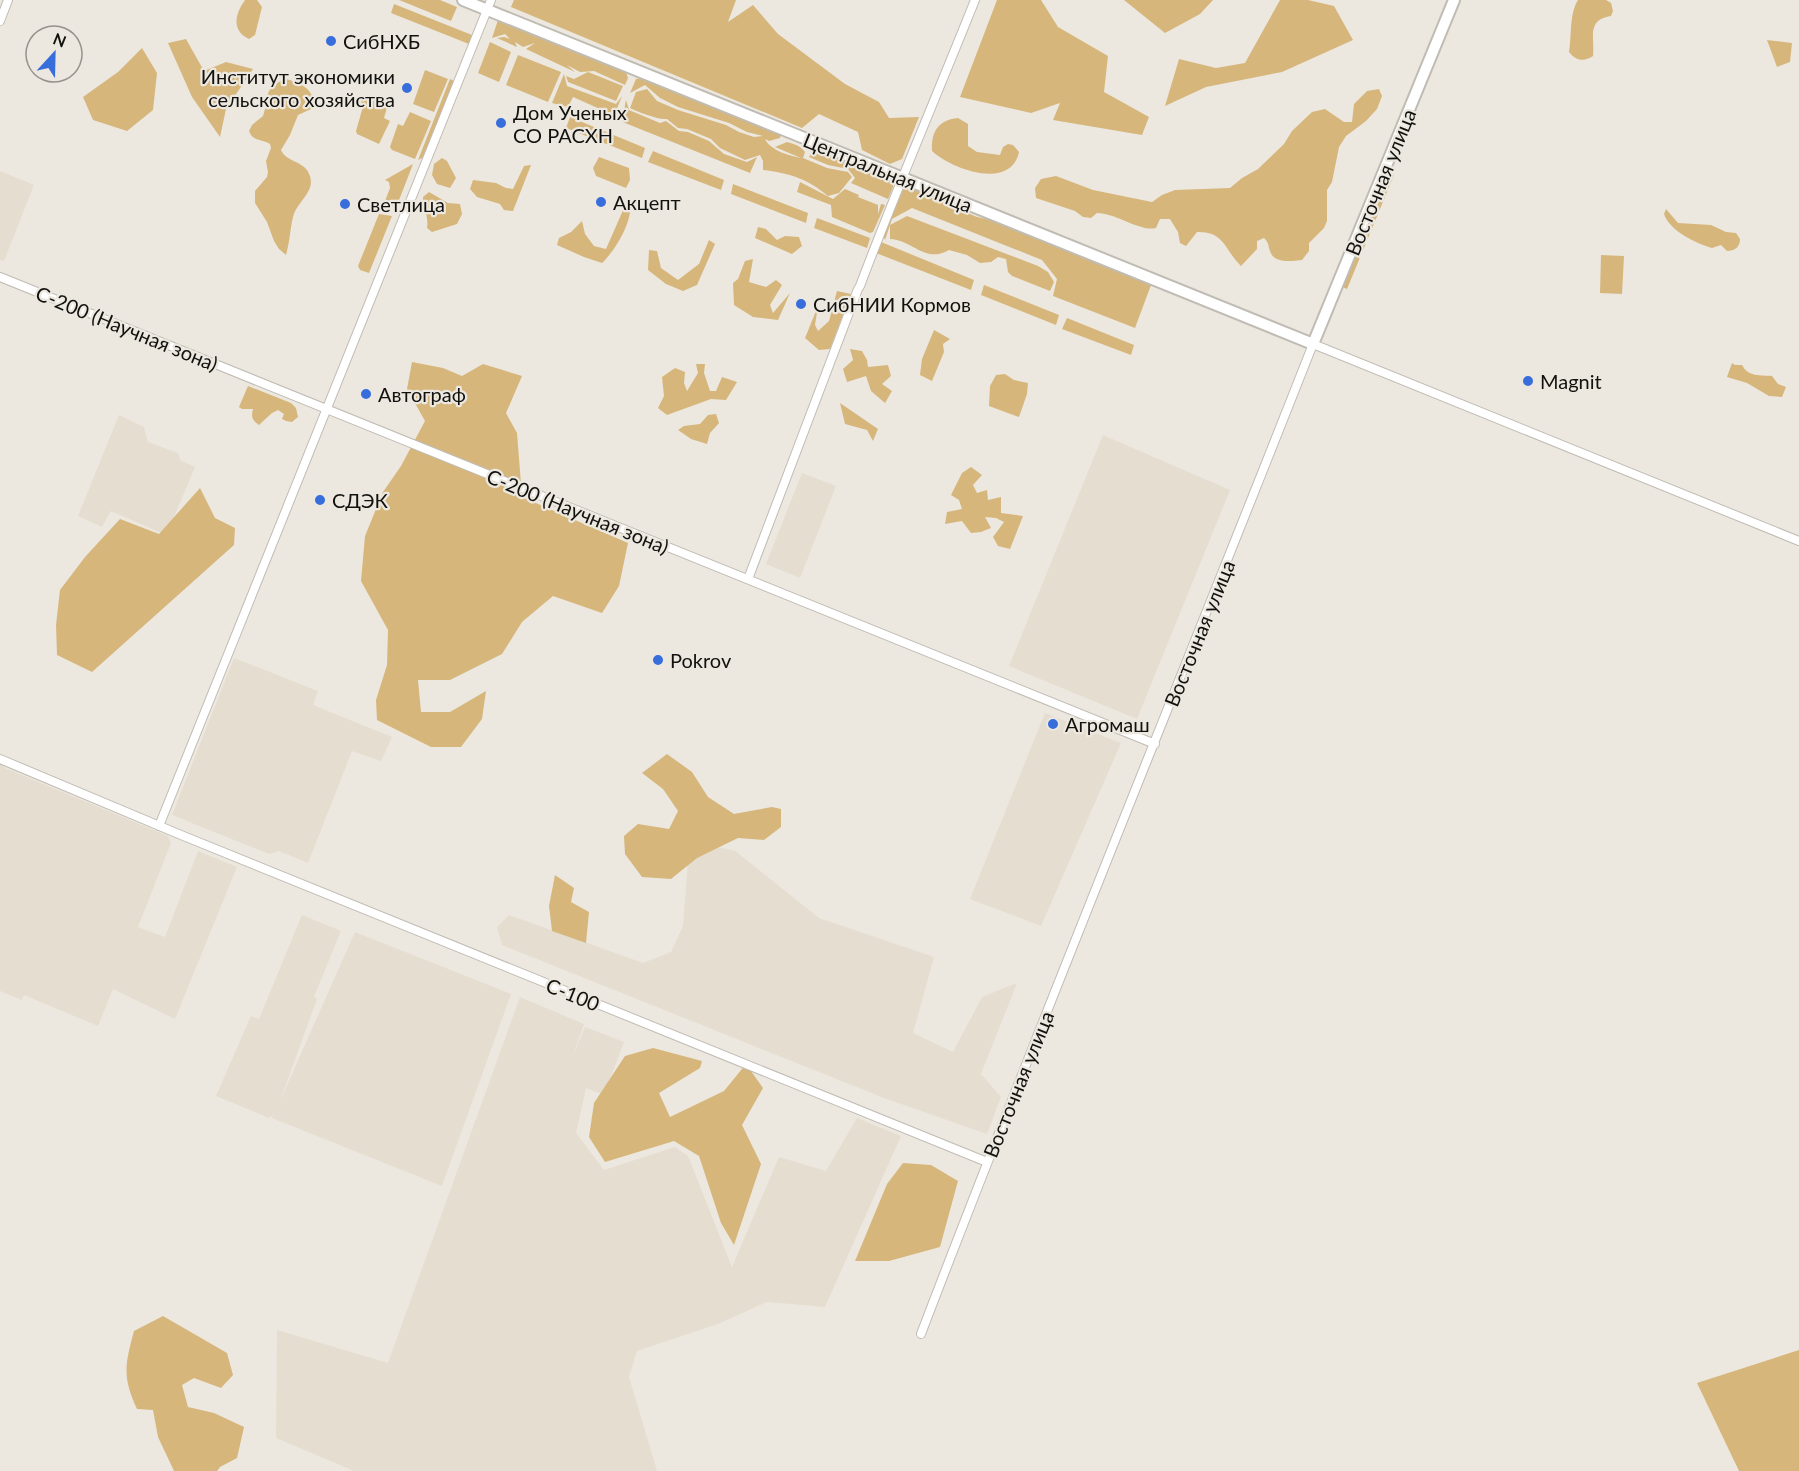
<svg xmlns="http://www.w3.org/2000/svg" width="1799" height="1471" font-family="Lato,sans-serif">
<style>
.built{fill:#e5ddcf}
.green{fill:#d6b67b}
.lines{fill:none;stroke-linecap:round;stroke-linejoin:round}
.street-casing{stroke:#c0bcb4;stroke-width:10}
.secondary-casing{stroke:#c0bcb4;stroke-width:14}
.street{stroke:#fff;stroke-width:8}
.secondary{stroke:#fff;stroke-width:10}
.poi-dot{fill:#386ddc;stroke:#ece8e0;stroke-width:2}
.labels{text-anchor:middle;dominant-baseline:central;stroke-width:4.5;stroke-linejoin:round;paint-order:stroke}
.poi-label{font-size:20px;fill:#12110e;stroke:#ece8e0;text-anchor:start}
.street-label{font-size:20px;fill:#12110e;stroke:#ece8e0}
</style>
<rect width="100%" height="100%" fill="#ece8e0"/>
<path class="built" d="M0,171l34,14 -30,76 -4,-1z
M119,415l25,12 4,15 30,11 2,7 15,7 -27,64 -4,3 -53,-23 -9,16 -24,-11z
M1103,435l127,55 -93,229 -128,-53z
M802,473l34,13 -36,92 -34,-14z
M234,658l84,33 -5,14 79,32 -11,24 -29,-10 -44,112 -29,-12 -10,3 -97,-39z
M1045,713l76,30 -80,183 -71,-27z
M0,763l5,5 163,68 3,7 -33,84 27,10 33,-86 39,16 -62,152 -62,-30 -15,37 -74,-31 -2,5 -22,-9z
M685,843l49,7 85,68 115,39 -21,76 40,19 29,-55 35,-14 -36,91 20,23 -14,37 -103,-36 -382,-153 -5,-18 12,-12 134,48 28,-11 12,-26 5,-65z
M302,915l39,16 -27,66 3,2 -37,102 75,-169 156,62 -69,192 -170,-68 1,-3 -4,3 -53,-22 35,-80 8,3z
M520,997l64,27 -11,32 12,-29 39,15 -20,53 -18,-7 -10,45 28,37 71,-23 13,9 44,111 47,-110 47,14 31,-53 44,18 -76,171 -58,-5 -49,22 -81,27 -8,26 28,94h-303l-78,-33 1,-108 111,33z"/>
<path class="green" d="M245,0h12l5,7 -7,28 -6,4c-18,-9 -14,-25 -4,-39z
M399,0h41l17,7 -6,14z
M514,0h222l-8,22 25,-17 25,29 67,50 34,18 10,16 30,-1 -17,42 -12,5 -28,-14 -4,-18 -39,-18 -17,14 -291,-121z
M997,0h44l17,27 50,29 -4,36 45,25 -7,18 -89,-15 7,-17 -29,10 -71,-16z
M1124,0h89l-13,14 -35,19z
M1280,0h28l26,6 19,34 -71,32 -76,15 -41,19 14,-47 37,9 29,-5z
M1578,0h28l5,3 2,8 -2,5c-25,4 -16,21 -18,40 -9,6 -17,5 -24,-4 3,-16 0,-38 9,-52z
M394,4l78,31 -3,9 -78,-31z
M498,20l128,52 2,6 -3,7 -31,-14 -14,1 -13,-7 8,7 -49,-23 9,-6 -12,4 -8,-5 2,5 -20,-9 7,-1 6,2 -5,-5 -13,4z
M186,39l18,32 22,-9 27,7 -27,40 -6,28 -28,-40 -24,-54z
M1767,40l25,3 -2,19 -13,5z
M490,42l21,10 -12,30 -21,-9z
M142,48l15,25 -4,37 -26,21 -34,-11 -10,-23 35,-25z
M518,55l43,17 -13,30 -42,-17z
M425,70l23,9 -14,33 -21,-8z
M588,72l35,14 -7,15 -48,-19 -2,-6 8,3z
M564,74l3,12 49,18 6,-8 -6,15 -5,3 -38,-17 -5,10 -16,-4z
M641,78l140,57 -1,3 -11,3 -4,-2c6,12 23,16 36,19l-26,-11 12,-5c7,2 14,4 18,10l-2,6 24,10 21,4 4,5 -13,16 -11,3c-20,-17 -39,-23 -65,-26v-9l-3,-6 -15,5 -25,-12 -9,-9 -24,-10 -9,-1 -11,-9c-8,1 -29,-7 -37,-11l6,-16 11,-3 10,12 21,9 48,15 13,7 15,5 9,-1 -16,-4 -18,-9 -51,-16 -18,-9 -15,-13 -15,8 6,-14z
M286,79c14,4 27,9 28,25l-3,5 -13,6 -8,20 -9,15c5,11 19,11 26,20 13,20 -10,30 -14,47 -3,12 -3,24 -7,38l-7,-6 -5,-8 -7,-19 -12,-19v-12l12,-14 1,-5 -2,-11 5,-13 -1,-4c-8,-5 -17,-2 -21,-13l3,-6 11,-9c7,-20 -1,-28 23,-37z
M450,79l4,2 -30,76 -6,3z
M1379,89l3,7 -5,13 -11,12 -20,15 -7,11 -7,35 -5,8v31l-3,7 -15,15v8l-7,9c-11,1 -28,4 -32,-9 -2,-6 -1,-8 -6,-13l-7,3v8l-16,17c-16,-15 -16,-35 -44,-34l-11,14 -6,-3 -2,-11 -8,-13h-10l-4,9c-16,4 -40,-15 -59,-15l-6,5 -8,-1 -8,-6 -39,-13 -1,-10 6,-9 15,-3 37,14 59,12 10,-7 13,-5 55,-2 12,-10 16,-9 26,-25 8,-13 20,-19 13,-3 19,13h8l2,-18 13,-13z
M361,95l27,9 -4,14 6,3 -11,23 -22,-10 -1,-3 6,-21z
M626,100l3,10 31,13 6,-2 13,10 9,1 21,9 15,13 23,8 10,-5 -7,16 -125,-50 -3,-2z
M410,112l21,9 -16,38 -23,-9 -2,-3 8,-23 5,2z
M570,117l75,31 -3,10 -76,-30z
M958,118l10,6v22l9,6 23,3 3,-8 5,-3 5,1 6,7c-8,39 -68,17 -87,-1 -1,-19 6,-31 26,-33z
M817,149l69,27 7,5v6l-5,12 -37,-16 4,-5 -7,-9 -20,-4 -19,-8 3,-5z
M653,151l71,29 -3,10 -73,-28z
M599,157l30,11 1,12 -4,8 -30,-12 -3,-8z
M442,158l5,3 9,17 -6,10 -13,-4 -5,-9 2,-11z
M413,164l-17,44 -10,-4 -1,-3 5,-13 -1,-6 -4,-2z
M531,165l-18,46 -9,-1 -4,-6 -23,-7 -7,-8 3,-9 23,3 10,5 7,1 11,-23z
M1388,172l6,3 -47,114 -5,-2z
M800,182l33,17 12,-10 14,6 -1,2 20,8v9l3,-10 4,1 -12,27 -3,1 -38,-16 -1,-12 -34,-13z
M733,184l75,29 -2,10 -75,-29z
M909,186c12,5 25,8 36,14 17,9 29,20 49,19l157,66 -16,43 -82,-32 4,-17 -15,-19 -130,-52 -20,11 -2,6 17,-9 131,50 10,6 6,10 -4,9 -38,-15 -4,-4 -2,-13 -8,-2 -7,5 -11,1 -13,-8 -18,-5c-24,14 -36,-10 -59,-11v-14l-5,15 -2,-5 20,-46z
M429,192l19,11 12,1 2,10 -5,10 -25,8 -5,-4c2,-11 -4,-20 -4,-31z
M630,206c2,17 -16,46 -28,57l-18,-6 -27,-12 2,-7 12,-6 11,-11 3,13 9,12 12,3 18,-41z
M1666,209l12,14 33,2 15,7 10,1 4,6c0,8 -5,12 -13,12l-6,-6 -9,3c-17,-5 -42,-17 -48,-34z
M379,214l13,2 -23,57 -9,-3 -2,-4z
M817,218l53,20 -3,10 -53,-20z
M758,227l8,2 11,11 8,-4 14,1 3,9 -10,8 -37,-16z
M709,240l6,4 -18,41 -14,6 -17,-7 -18,-14 1,-20 8,1 4,17 17,12 21,-16z
M881,242l93,38 -3,10 -95,-37z
M1601,255l23,1 -2,38 -22,-1z
M753,259l-4,23 17,5 10,-7 6,5 -12,20 3,8 17,-20 -12,27 -25,-3 -19,-12 -1,-22 5,-4 7,-18z
M984,285l75,30 -3,10 -75,-30z
M837,291l14,3 -21,55 -11,1 -14,-12 13,-32 -3,19 3,6 11,-10z
M1067,318l67,27 -3,10 -69,-26z
M934,330l16,9 -7,5 1,8 -12,29 -12,-6 2,-16z
M850,349l12,2 5,9 1,7 20,-2 3,11 -9,8 10,7 -7,12 -14,-12 -5,-15 -19,6 -4,-13 10,-9z
M412,362l31,6 19,8 21,-12 39,12 -16,37 11,20 5,64 106,46 -9,43 -17,27 -49,-17 -31,26 -20,32 -52,26h-32l3,32h29l36,-21 -4,28 -21,28h-30l-54,-27 -1,-20 11,-35 1,-35 -27,-49 4,-45 18,-44 18,-26 24,-45 -18,-32z
M1732,363l3,2h7c6,12 19,10 30,11l6,8 8,3 -4,10 -13,-1 -22,-13 -20,-6z
M696,364h9l-1,9 6,18h6l6,-14 15,5 -11,18 -15,-1 -44,16 -9,-7 6,-12 -2,-19 13,-9 10,4 -1,11 3,8 11,-18z
M1005,374l9,6 14,3 -1,11 -8,23 -30,-11 1,-20 6,-11z
M248,386l43,17 5,5 2,9 -6,5 -6,-1 -4,-2 2,-5 -6,-4 -6,3 -13,12c-7,-5 -8,-8 -6,-16h-11l-3,-2z
M840,403l38,26 -5,12 -6,-11 -22,-6z
M716,414l3,9 -9,10 -3,11 -16,-5 -13,-9 6,-4 16,-2 8,-9z
M971,467l11,8 -9,10 4,8 10,-3 1,10 13,-3v16l22,3 -13,33 -12,-3 -5,-9 11,-15 -8,-4 -11,-1 6,11 -10,4 -10,1 -9,-12 -17,3 2,-12 15,-3 -3,-9 -8,-5 11,-22z
M200,488l15,30 20,10 -1,17 -142,127 -35,-17 -1,-30 4,-35 25,-33 35,-38 39,15z
M667,754l25,18 16,25 26,17 38,-7 9,2v18l-17,13 -26,-2 -41,20 -26,21 -29,-2 -17,-23 -1,-18 14,-12 31,5 9,-18 -15,-22 -21,-16z
M555,875l19,13 -3,14 18,10 -3,31 -34,-12 -3,-25z
M653,1048l49,13 -2,7 -41,25 11,24 54,-26 22,-27 17,24 -21,37 19,39 -27,81 -13,-22 -22,-67 -25,-15 -69,21 -16,-25 5,-34 31,-47z
M903,1163l28,2 27,16 -18,66 -51,14h-34l32,-77z
M163,1316l64,37 6,22 -12,13 -27,-10 -12,7 6,22 26,6 30,14 -7,31 -17,9 -3,4h-43l-16,-34 -5,-27 -16,-1c-15,-33 -12,-44 -3,-78z
M1799,1350v121h-60l-42,-88z"/>
<g class="lines">
<g class="street-casing">
<path id="street" d="M0,21l8,-21
M0,277l1155,467
M860,286c36,-96 77,-191 115,-286
M748,579l110,-290
M0,759l181,76 806,327
M159,826l332,-826
M921,1334c127,-332 262,-660 392,-990l486,197"/>
</g>
<g class="secondary-casing">
<path id="secondary" d="M463,0l850,344 141,-344"/>
</g>
<use href="#street" class="street"/>
<use href="#secondary" class="secondary"/>
</g>
<g class="poi-dot">
<circle cx="331" cy="41" r="6"/>
<circle cx="407" cy="88" r="6"/>
<circle cx="501" cy="123" r="6"/>
<circle cx="601" cy="202" r="6"/>
<circle cx="345" cy="204" r="6"/>
<circle cx="801" cy="304" r="6"/>
<circle cx="1528" cy="381" r="6"/>
<circle cx="366" cy="394" r="6"/>
<circle cx="320" cy="500" r="6"/>
<circle cx="658" cy="660" r="6"/>
<circle cx="1053" cy="724" r="6"/>
</g>
<g class="labels">
<g class="poi-label">
<text x="343" y="41">СибНХБ</text>
<text x="395" y="76" text-anchor="end">Институт экономики<tspan x="395" dy="23">сельского хозяйства</tspan></text>
<text x="513" y="112">Дом Ученых<tspan x="513" dy="23">СО РАСХН</tspan></text>
<text x="613" y="202">Акцепт</text>
<text x="357" y="204">Светлица</text>
<text x="813" y="304">СибНИИ Кормов</text>
<text x="1540" y="381">Magnit</text>
<text x="378" y="394">Автограф</text>
<text x="332" y="500">СДЭК</text>
<text x="670" y="660">Pokrov</text>
<text x="1065" y="724">Агромаш</text>
</g>
<g class="street-label">
<text transform="translate(888 172) rotate(22)">Центральная улица</text>
<text transform="translate(1380 182) rotate(-68)">Восточная улица</text>
<text transform="translate(127 328) rotate(22)">С-200 (Научная зона)</text>
<text transform="translate(578 511) rotate(22)">С-200 (Научная зона)</text>
<text transform="translate(1199 633) rotate(-68)">Восточная улица</text>
<text transform="translate(573 994) rotate(22)">С-100</text>
<text transform="translate(1018 1084) rotate(-68)">Восточная улица</text>
</g>
</g>
<g transform="translate(54 54) rotate(22)"><circle r="28" fill="#ece8e0" stroke="#95928c" stroke-width="1.5"/>
<path d="M0-4.5L10 22L0 15L-10 22Z" fill="#386ddc"/>
<text y="-9" font-size="16" font-weight="bold" text-anchor="middle" fill="#12110e">N</text>
</g>
</svg>
